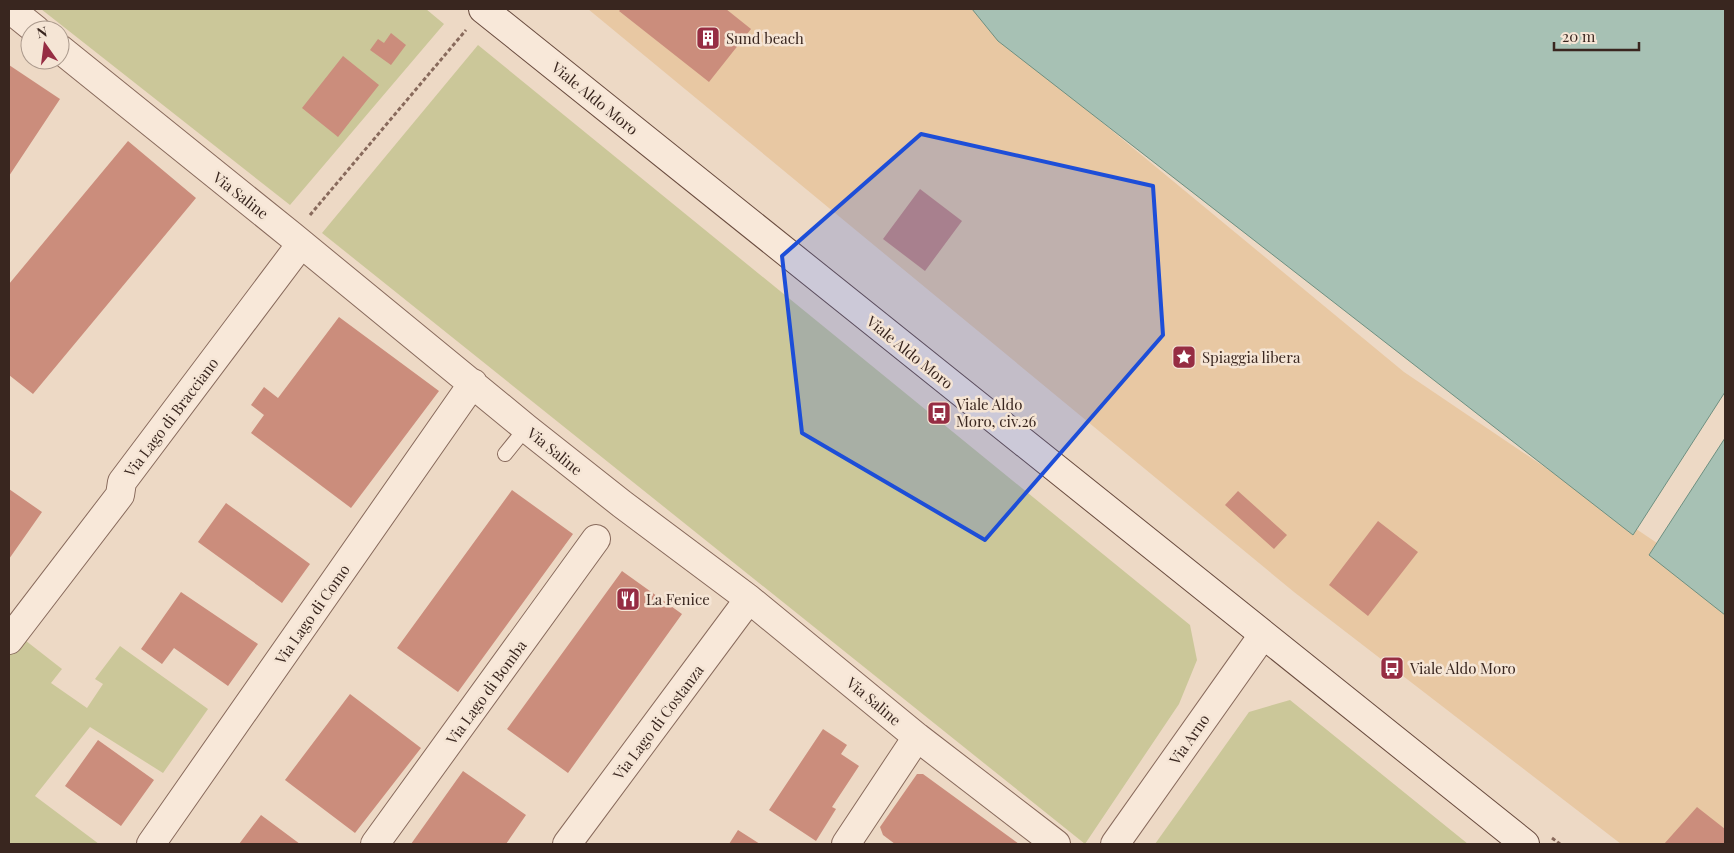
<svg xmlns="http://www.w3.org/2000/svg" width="1734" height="853" font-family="'Playfair Display',serif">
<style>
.green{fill:#cbc799}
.sand{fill:#e8c8a3}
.water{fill:#a7c1b4;stroke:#6e8f80}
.building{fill:#cb8d7c}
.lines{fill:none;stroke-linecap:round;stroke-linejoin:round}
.lane-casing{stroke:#886a5c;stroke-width:16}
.street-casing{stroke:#886a5c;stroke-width:30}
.secondary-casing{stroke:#6a4c3f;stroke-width:30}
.path{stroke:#886a5c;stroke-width:3;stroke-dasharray:4 2.5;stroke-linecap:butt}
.lane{stroke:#f8e8d9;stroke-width:14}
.street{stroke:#f8e8d9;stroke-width:28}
.secondary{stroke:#f8e8d9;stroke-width:28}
.marked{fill:#1d4ed8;fill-opacity:0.2;stroke:#1d4ed8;stroke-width:4;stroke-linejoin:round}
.labels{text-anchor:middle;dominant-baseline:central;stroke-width:5;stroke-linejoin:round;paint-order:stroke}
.poi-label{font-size:15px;fill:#39261f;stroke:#f5e5d5;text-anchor:start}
.street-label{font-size:15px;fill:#39261f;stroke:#f5e5d5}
</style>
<rect width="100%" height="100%" fill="#edd9c5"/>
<path class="green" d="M41,9h385l18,15 -154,181z
M478,45l712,580 7,35 -18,44 -94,140 -763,-611z
M21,637l41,32 -11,14 36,25 16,-24 -8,-5 25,-33 88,63 -45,64 -73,-46 -55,69 64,48h-90v-191z
M1290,700l178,144h-313l94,-132z"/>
<path class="sand" d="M588,9h389l23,29 404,334 321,217v255h-104l-327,-252z"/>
<path class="water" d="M972,9h753v383l-92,143 -635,-494z
M1725,438v177l-76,-60z"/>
<path class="building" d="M621,9h105l25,20 -42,53 -90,-71z
M391,33l15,12 -15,20 -21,-15 8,-11 6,4z
M343,56l36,29 -41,52 -36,-29z
M9,65l51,34 -51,77z
M128,141l68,57 -163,196 -24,-19v-91z
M920,189l42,32 -37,50 -42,-32z
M339,317l100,74 -88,117 -100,-75 13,-18 -13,-10 13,-18 14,11z
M9,489l33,23 -33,47z
M512,490l61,44 -115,158 -61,-44z
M1238,491l49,44 -13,14 -49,-44z
M226,503l84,61 -28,39 -84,-61z
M1378,521l40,31 -50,64 -39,-31z
M622,571l60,43 -114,159 -61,-44z
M181,592l77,52 -30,42 -54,-38 -12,16 -21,-15z
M350,694l71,54 -66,85 -70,-53z
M823,729l24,16 -6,9 18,12 -27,41 4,2 -20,32 -47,-31z
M98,740l56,40 -33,46 -56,-40z
M463,771l63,44 -20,29h-95z
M917,774h6l96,70h-124l-12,-9 -3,-8z
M1697,807l28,22v15h-61z
M261,815l39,29h-61z
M738,830l22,14h-31z"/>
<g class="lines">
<g class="lane-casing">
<path id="lane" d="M505,454l21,-26"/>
</g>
<g class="street-casing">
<path id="street" d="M10,9l26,21
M60,49l232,187 234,192 96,76 127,95 168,138 139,107
M9,640l111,-145 2,-13 179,-238
M151,844l322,-461
M375,844l221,-305
M567,844l182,-245
M846,844l71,-107
M1115,844l148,-209"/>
</g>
<g class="secondary-casing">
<path id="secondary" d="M483,9l1042,835"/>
</g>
<path class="path" d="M310,215l156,-185
M1552,838l8,6"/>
<use href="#lane" class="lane"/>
<use href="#street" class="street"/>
<use href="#secondary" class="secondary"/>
</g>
<path class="marked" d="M921,134l232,52 10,149 -178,205 -183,-107 -20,-177z"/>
<defs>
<g id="building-square" transform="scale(1.25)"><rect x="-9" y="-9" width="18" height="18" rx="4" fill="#962d43" stroke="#f5e5d5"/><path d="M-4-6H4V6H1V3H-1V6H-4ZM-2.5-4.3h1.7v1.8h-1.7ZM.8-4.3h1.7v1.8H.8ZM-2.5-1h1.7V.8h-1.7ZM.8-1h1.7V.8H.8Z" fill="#fff"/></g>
<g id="sight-square" transform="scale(1.25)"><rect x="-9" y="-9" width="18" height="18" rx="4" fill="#962d43" stroke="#f5e5d5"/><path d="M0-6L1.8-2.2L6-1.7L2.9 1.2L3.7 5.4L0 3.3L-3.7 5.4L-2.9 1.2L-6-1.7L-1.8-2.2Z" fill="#fff"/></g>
<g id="bus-square" transform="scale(1.25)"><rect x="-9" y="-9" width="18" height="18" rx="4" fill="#962d43" stroke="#f5e5d5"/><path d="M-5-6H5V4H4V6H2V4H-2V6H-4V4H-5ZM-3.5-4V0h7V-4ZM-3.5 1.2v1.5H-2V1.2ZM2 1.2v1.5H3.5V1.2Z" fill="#fff"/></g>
<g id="restaurant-square" transform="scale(1.25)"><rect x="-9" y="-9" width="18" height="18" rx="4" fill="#962d43" stroke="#f5e5d5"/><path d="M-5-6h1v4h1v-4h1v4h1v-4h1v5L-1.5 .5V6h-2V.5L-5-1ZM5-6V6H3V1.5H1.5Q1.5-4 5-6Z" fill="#fff"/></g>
</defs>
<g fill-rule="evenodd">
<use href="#building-square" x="708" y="38"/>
<use href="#sight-square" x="1184" y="357"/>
<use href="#bus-square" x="939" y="413"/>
<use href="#restaurant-square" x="628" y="599"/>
<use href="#bus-square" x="1392" y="668"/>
</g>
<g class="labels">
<g class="poi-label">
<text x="726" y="38">Sund beach</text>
<text x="1202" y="357">Spiaggia libera</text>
<text x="956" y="404">Viale Aldo<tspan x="956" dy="17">Moro, civ.26</tspan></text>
<text x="646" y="599">La Fenice</text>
<text x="1410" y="668">Viale Aldo Moro</text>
</g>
<g class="street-label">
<text transform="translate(595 98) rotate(39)">Viale Aldo Moro</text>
<text transform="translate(241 195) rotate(38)">Via Saline</text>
<text transform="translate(910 352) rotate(39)">Viale Aldo Moro</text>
<text transform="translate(171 417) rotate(-53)">Via Lago di Bracciano</text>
<text transform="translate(555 451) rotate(39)">Via Saline</text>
<text transform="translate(312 614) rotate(-55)">Via Lago di Como</text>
<text transform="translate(486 692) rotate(-54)">Via Lago di Bomba</text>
<text transform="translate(874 701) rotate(40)">Via Saline</text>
<text transform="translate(658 722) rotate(-53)">Via Lago di Costanza</text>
<text transform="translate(1189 739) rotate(-55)">Via Arno</text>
</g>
</g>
<rect width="1734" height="853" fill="none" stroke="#39261f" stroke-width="20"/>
<g transform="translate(45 45) rotate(346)"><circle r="24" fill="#f5e5d5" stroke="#aa998c"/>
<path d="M0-4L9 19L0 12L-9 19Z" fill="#962d43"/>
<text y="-8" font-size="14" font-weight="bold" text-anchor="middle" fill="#39261f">N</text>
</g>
<path d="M1554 42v8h85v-8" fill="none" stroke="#39261f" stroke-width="2.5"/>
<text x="1562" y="42" font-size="15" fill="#39261f" stroke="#f5e5d5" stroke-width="4" paint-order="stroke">20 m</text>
</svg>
